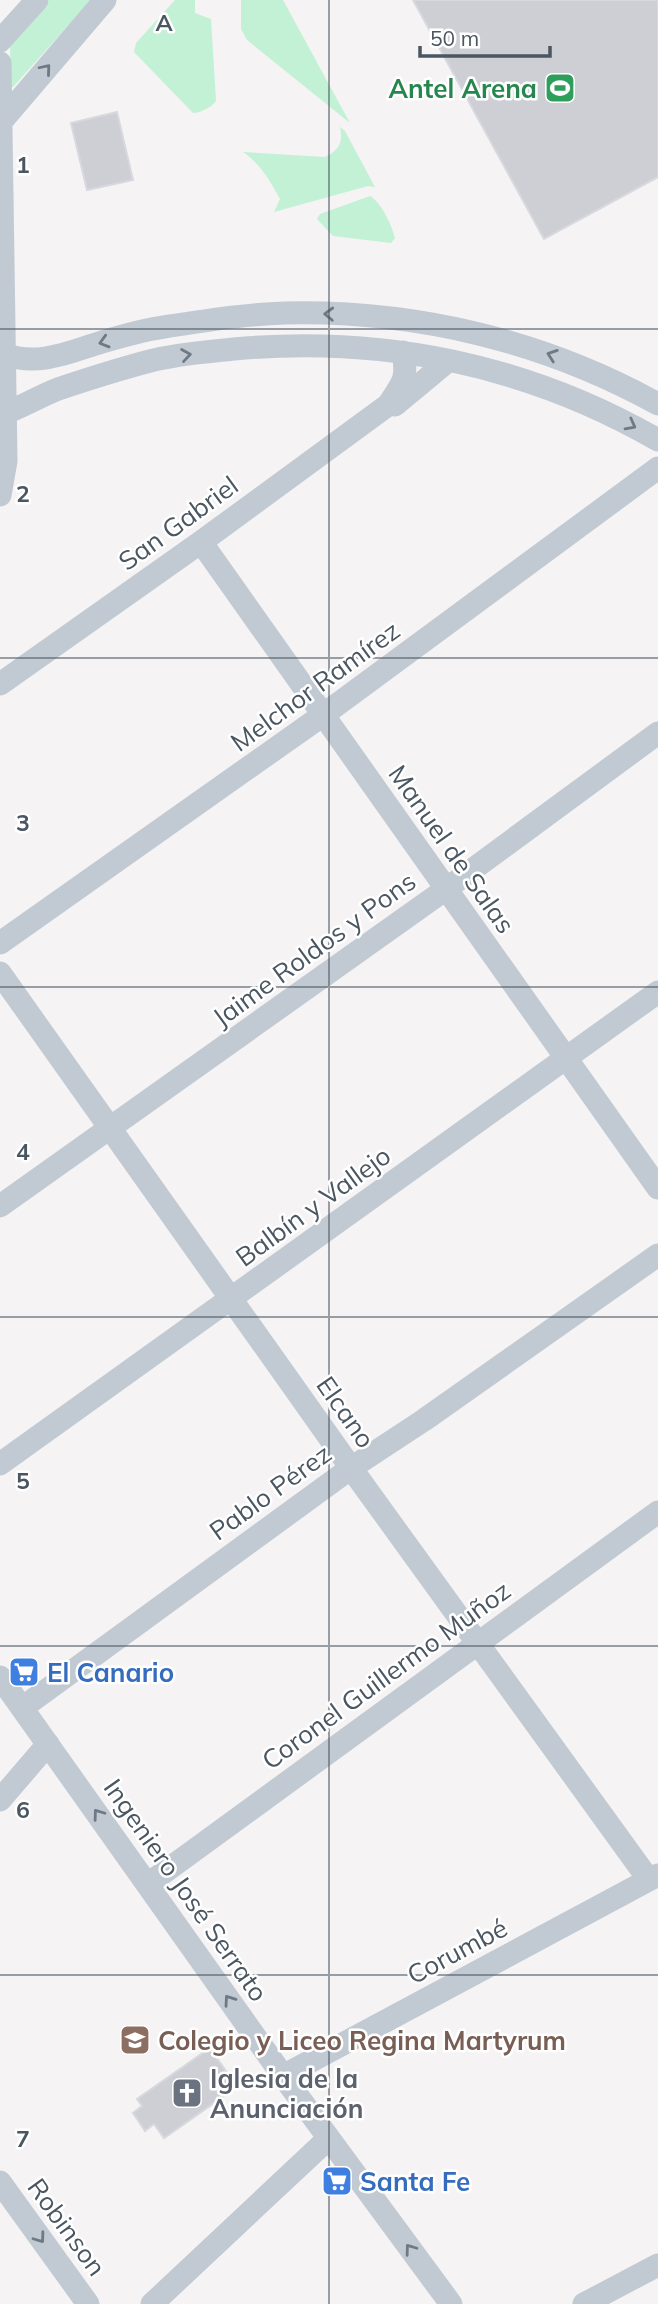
<svg xmlns="http://www.w3.org/2000/svg" width="658" height="2304" font-family="Mulish,sans-serif">
<style>
.green{fill:#c3f1d5}
.building{fill:#cdcfd5;stroke:#d7d9de;stroke-width:2}
.lines{fill:none;stroke-linecap:round;stroke-linejoin:round}
.minor{stroke:#c1cad2;stroke-width:23}
.oneway{stroke:#6e7983}
.grid{fill:none;stroke:#4a5661;stroke-width:2;stroke-opacity:0.55}
.labels{text-anchor:middle;dominant-baseline:central;stroke-width:5;stroke-linejoin:round;paint-order:stroke}
.leisure-label{font-size:26px;font-weight:bold;fill:#27864d;stroke:#fff;text-anchor:end}
.street-label{font-size:26px;fill:#4a5661;stroke:#fff}
.shop-label{font-size:26px;font-weight:bold;fill:#366cbe;stroke:#fff;text-anchor:start}
.education-label{font-size:26px;font-weight:bold;fill:#785e54;stroke:#fff;text-anchor:start}
.worship-label{font-size:26px;font-weight:bold;fill:#5b616d;stroke:#fff;text-anchor:start}
.grid-label{font-size:23px;text-anchor:middle;font-weight:bold;fill:#4a5661;stroke:#fff;stroke-width:5;stroke-linejoin:round;paint-order:stroke}
</style>
<rect width="100%" height="100%" fill="#f5f3f3"/>
<path class="green" d="M49,0h42l-78,87h-2l-1,-43z
M175,0h20v13l16,6 5,82c-4,6 -16,12 -23,12l-59,-61 2,-9z
M241,0h42l67,123 -103,-83 -6,-11z
M340,127l5,4 30,56 -7,-1 -94,26 6,-13c-9,-17 -20,-36 -37,-47l82,5c15,-7 18,-15 15,-30z
M370,196c12,7 22,30 25,42l-4,5 -58,-7 -16,-17 3,-5z"/>
<path class="building" d="M413,0h245v177l-114,62z
M117,112l16,68 -46,10 -16,-67z
M210,2048l27,39 -73,51 -10,-14 -9,7 -12,-18 9,-7 -5,-7z"/>
<g class="lines">
<path class="minor" d="M0,41l37,-41
M0,63l6,398 -6,34
M0,123l105,-123
M4,354c34,13 65,-2 98,-12 20,-6 41,-12 62,-15 40,-6 81,-13 121,-14 131,-3 259,28 373,91
M395,405l53,-44
M0,415c20,-7 38,-18 58,-26 30,-10 61,-20 92,-28 27,-7 56,-9 84,-12 149,-14 294,16 424,91
M201,542l457,646
M0,684l201,-142 187,-137c15,-22 20,-26 15,-53
M0,943l323,-228 335,-247
M0,973l351,495 298,412
M0,1206l446,-317 212,-156
M0,1464l658,-472
M0,1677l283,399 168,228
M22,1708l329,-240 73,-48 234,-165
M0,1800l48,-56
M148,1884l510,-372
M283,2076l375,-201
M0,2182l88,122
M152,2304l177,-166
M584,2304l74,-39"/>
</g>
<defs><path id="oneway-chevron" d="M-2-3.5L2.5 0L-2 3.5" fill="none" stroke-width="1.6" stroke-linecap="round" stroke-linejoin="round" transform="scale(1.75)"/></defs>
<g class="oneway">
<use href="#oneway-chevron" transform="translate(46 69) rotate(-50)"/>
<use href="#oneway-chevron" transform="translate(329 314) rotate(-178)"/>
<use href="#oneway-chevron" transform="translate(104 342) rotate(164)"/>
<use href="#oneway-chevron" transform="translate(186 355) rotate(-9)"/>
<use href="#oneway-chevron" transform="translate(552 355) rotate(-161)"/>
<use href="#oneway-chevron" transform="translate(631 425) rotate(28)"/>
<use href="#oneway-chevron" transform="translate(98 1814) rotate(-126)"/>
<use href="#oneway-chevron" transform="translate(229 2000) rotate(-125)"/>
<use href="#oneway-chevron" transform="translate(40 2238) rotate(54)"/>
<use href="#oneway-chevron" transform="translate(410 2249) rotate(-126)"/>
</g>
<path class="grid" d="M329,0v2304M0,329h658M0,658h658M0,987h658M0,1317h658M0,1646h658M0,1975h658"/>
<defs>
<g id="stadium-square" transform="scale(1.575)"><rect x="-9" y="-9" width="18" height="18" rx="4" fill="#2e9e5b" stroke="#fff"/><path d="M0-5a6.5 5 0 1 0 0 10a6.5 5 0 1 0 0-10ZM-3.5-1.8h7v3.6h-7Z" fill="#fff"/></g>
<g id="supermarket-square" transform="scale(1.575)"><rect x="-9" y="-9" width="18" height="18" rx="4" fill="#3f7fe0" stroke="#fff"/><path d="M-6-5.5h2.5l.6 2H6L4.5 2H-2.5L-4.4-4H-6ZM-1.5 3.2a1.3 1.3 0 1 0 .1 0ZM3 3.2a1.3 1.3 0 1 0 .1 0Z" fill="#fff"/></g>
<g id="school-square" transform="scale(1.575)"><rect x="-9" y="-9" width="18" height="18" rx="4" fill="#8d6e63" stroke="#fff"/><path d="M0-5L7-2L0 1L-7-2ZM-4 1L0 2.5L4 1V4Q0 6-4 4Z" fill="#fff"/></g>
<g id="church-square" transform="scale(1.575)"><rect x="-9" y="-9" width="18" height="18" rx="4" fill="#6b7280" stroke="#fff"/><path d="M-1.2-6h2.4v3.5h3.3v2.4h-3.3V6h-2.4V-.1h-3.3v-2.4h3.3Z" fill="#fff"/></g>
</defs>
<g fill-rule="evenodd">
<use href="#stadium-square" x="560" y="88"/>
<use href="#supermarket-square" x="24" y="1672"/>
<use href="#school-square" x="135" y="2040"/>
<use href="#church-square" x="187" y="2093"/>
<use href="#supermarket-square" x="337" y="2181"/>
</g>
<g class="labels">
<g class="leisure-label">
<text x="537" y="88">Antel Arena</text>
</g>
<g class="street-label">
<text transform="translate(178 523) rotate(-36)">San Gabriel</text>
<text transform="translate(315 686) rotate(-36)">Melchor Ramírez</text>
<text transform="translate(452 849) rotate(55)">Manuel de Salas</text>
<text transform="translate(314 949) rotate(-36)">Jaime Roldos y Pons</text>
<text transform="translate(313 1206) rotate(-36)">Balbín y Vallejo</text>
<text transform="translate(346 1412) rotate(55)">Elcano</text>
<text transform="translate(270 1492) rotate(-36)">Pablo Pérez</text>
<text transform="translate(386 1675) rotate(-36)">Coronel Guillermo Muñoz</text>
<text transform="translate(186 1890) rotate(55)">Ingeniero José Serrato</text>
<text transform="translate(457 1951) rotate(-28)">Corumbé</text>
<text transform="translate(67 2227) rotate(54)">Robinson</text>
</g>
<g class="shop-label">
<text x="47" y="1672">El Canario</text>
<text x="360" y="2181">Santa Fe</text>
</g>
<g class="education-label">
<text x="158" y="2040">Colegio y Liceo Regina Martyrum</text>
</g>
<g class="worship-label">
<text x="210" y="2078">Iglesia de la<tspan x="210" dy="30">Anunciación</tspan></text>
</g>
</g>
<g class="grid-label">
<text x="164" y="31">A</text>
<text x="23" y="173">1</text>
<text x="23" y="502">2</text>
<text x="23" y="831">3</text>
<text x="23" y="1160">4</text>
<text x="23" y="1489">5</text>
<text x="23" y="1818">6</text>
<text x="23" y="2147">7</text>
</g>
<path d="M420 46v10h130v-10" fill="none" stroke="#4a5661" stroke-width="3.5"/>
<text x="430" y="46" font-size="21" fill="#4a5661" stroke="#ffffff" stroke-width="5" paint-order="stroke">50 m</text>
</svg>
